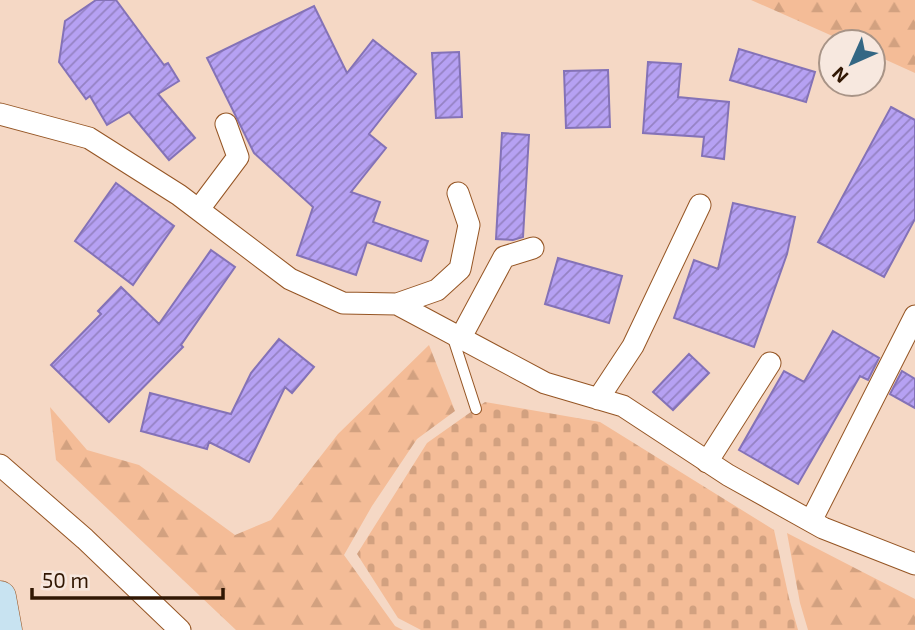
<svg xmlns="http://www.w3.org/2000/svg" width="915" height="630" font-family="'Exo 2',sans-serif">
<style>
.forest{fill:url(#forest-firs)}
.cemetery{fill:url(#cemetery-stones)}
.building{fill:url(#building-hatch);stroke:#8472b7;stroke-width:2}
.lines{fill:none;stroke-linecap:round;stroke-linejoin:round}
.lane-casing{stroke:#955524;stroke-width:12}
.street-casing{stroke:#955524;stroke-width:23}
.secondary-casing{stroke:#955524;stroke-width:33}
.lane{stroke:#fff;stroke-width:10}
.street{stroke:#fff;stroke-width:21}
.secondary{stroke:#c8e3f1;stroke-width:32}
</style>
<defs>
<pattern id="forest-firs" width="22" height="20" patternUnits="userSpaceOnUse" patternTransform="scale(1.75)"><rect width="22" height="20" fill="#f4bc97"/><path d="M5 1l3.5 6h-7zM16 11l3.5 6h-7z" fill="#d2a180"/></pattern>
<pattern id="cemetery-stones" width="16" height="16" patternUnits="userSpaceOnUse" patternTransform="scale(1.75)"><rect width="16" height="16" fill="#f4bc97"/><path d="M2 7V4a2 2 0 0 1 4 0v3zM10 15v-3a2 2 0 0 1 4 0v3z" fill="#d2a180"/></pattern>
<pattern id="building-hatch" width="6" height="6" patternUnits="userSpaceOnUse" patternTransform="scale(1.75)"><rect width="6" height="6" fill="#b6a1f3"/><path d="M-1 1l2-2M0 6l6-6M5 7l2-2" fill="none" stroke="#9582c3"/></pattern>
</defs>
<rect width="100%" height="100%" fill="#f5d8c5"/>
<path class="forest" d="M751,0h164v73l-42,-19v-12h-27z
M429,345l26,66 -38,28 -45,67 -28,49 51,71 8,4h-167l-180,-170 -6,-53 37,43 52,15 96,70 36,-15 67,-86z
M787,533l128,66v31h-107l-8,-27z"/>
<path class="cemetery" d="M485,402l115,20 174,108 15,68 9,32h-377l-23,-12 -41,-64 70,-111z"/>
<path class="building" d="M96,0h20l48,65 4,-2 11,18 -21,13 37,44 -26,22 -40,-48 -22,13 -17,-29 -4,3 -27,-37 6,-41z
M314,6l33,67 26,-33 43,34 -47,60 17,14 -35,44 29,10 -7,20 55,19 -7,20 -54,-19 -11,33 -59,-20 16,-48 -59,-54 -47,-95z
M739,49l76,23 -9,30 -76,-22z
M459,52l3,65 -26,1 -4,-65z
M648,62l33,2 -3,33 51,5 -5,57 -22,-3 2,-19 -61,-4z
M608,70l2,57 -44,1 -2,-57z
M891,107l24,13v99l-31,58 -66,-35z
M502,133l27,2 -6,102 -10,3 -17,-1z
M116,183l58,43 -41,59 -58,-44z
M733,203l62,14 -8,37 -33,93 -80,-29 20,-58 24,9z
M211,250l24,17 -54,78 2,2 -74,75 -58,-57 50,-51 -3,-3 23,-24 38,37z
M558,258l64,18 -13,47 -64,-19z
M833,331l46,27 -11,22 -8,-4 -62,108 -59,-34 45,-79 20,11z
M279,339l35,28 -22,26 -7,-6 -36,75 -40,-20 -2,7 -66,-18 9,-38 81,21 20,-41z
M689,354l20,19 -36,37 -20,-18z
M902,371l13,8v29l-25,-14z"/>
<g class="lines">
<g class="lane-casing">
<path id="lane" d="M452,335l24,74"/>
</g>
<g class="street-casing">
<path id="street" d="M0,114l89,24 90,57 111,84 53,24 54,1 148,79 78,23 105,69 95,53 92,36
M199,209l39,-52 -12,-33
M397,304l40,-14 23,-21 9,-44 -11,-32
M461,337l43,-80 29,-9
M598,399l35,-53 67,-141
M707,462l63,-99
M0,465l85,74 95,91
M811,521l104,-205"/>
</g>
<g class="secondary-casing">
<path id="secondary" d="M0,597l6,33"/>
</g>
<use href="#lane" class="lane"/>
<use href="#street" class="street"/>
<use href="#secondary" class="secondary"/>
</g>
<g transform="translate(852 63) rotate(225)"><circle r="33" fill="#f7e8df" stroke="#a89487" stroke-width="2"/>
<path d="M0-5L12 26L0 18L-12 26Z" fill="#346784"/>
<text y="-10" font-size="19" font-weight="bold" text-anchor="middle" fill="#311703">N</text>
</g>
<path d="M32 588v10h191v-10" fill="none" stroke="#311703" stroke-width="3.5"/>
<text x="42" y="588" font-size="21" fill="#311703" stroke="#f7e8df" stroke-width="5" paint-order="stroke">50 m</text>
</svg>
